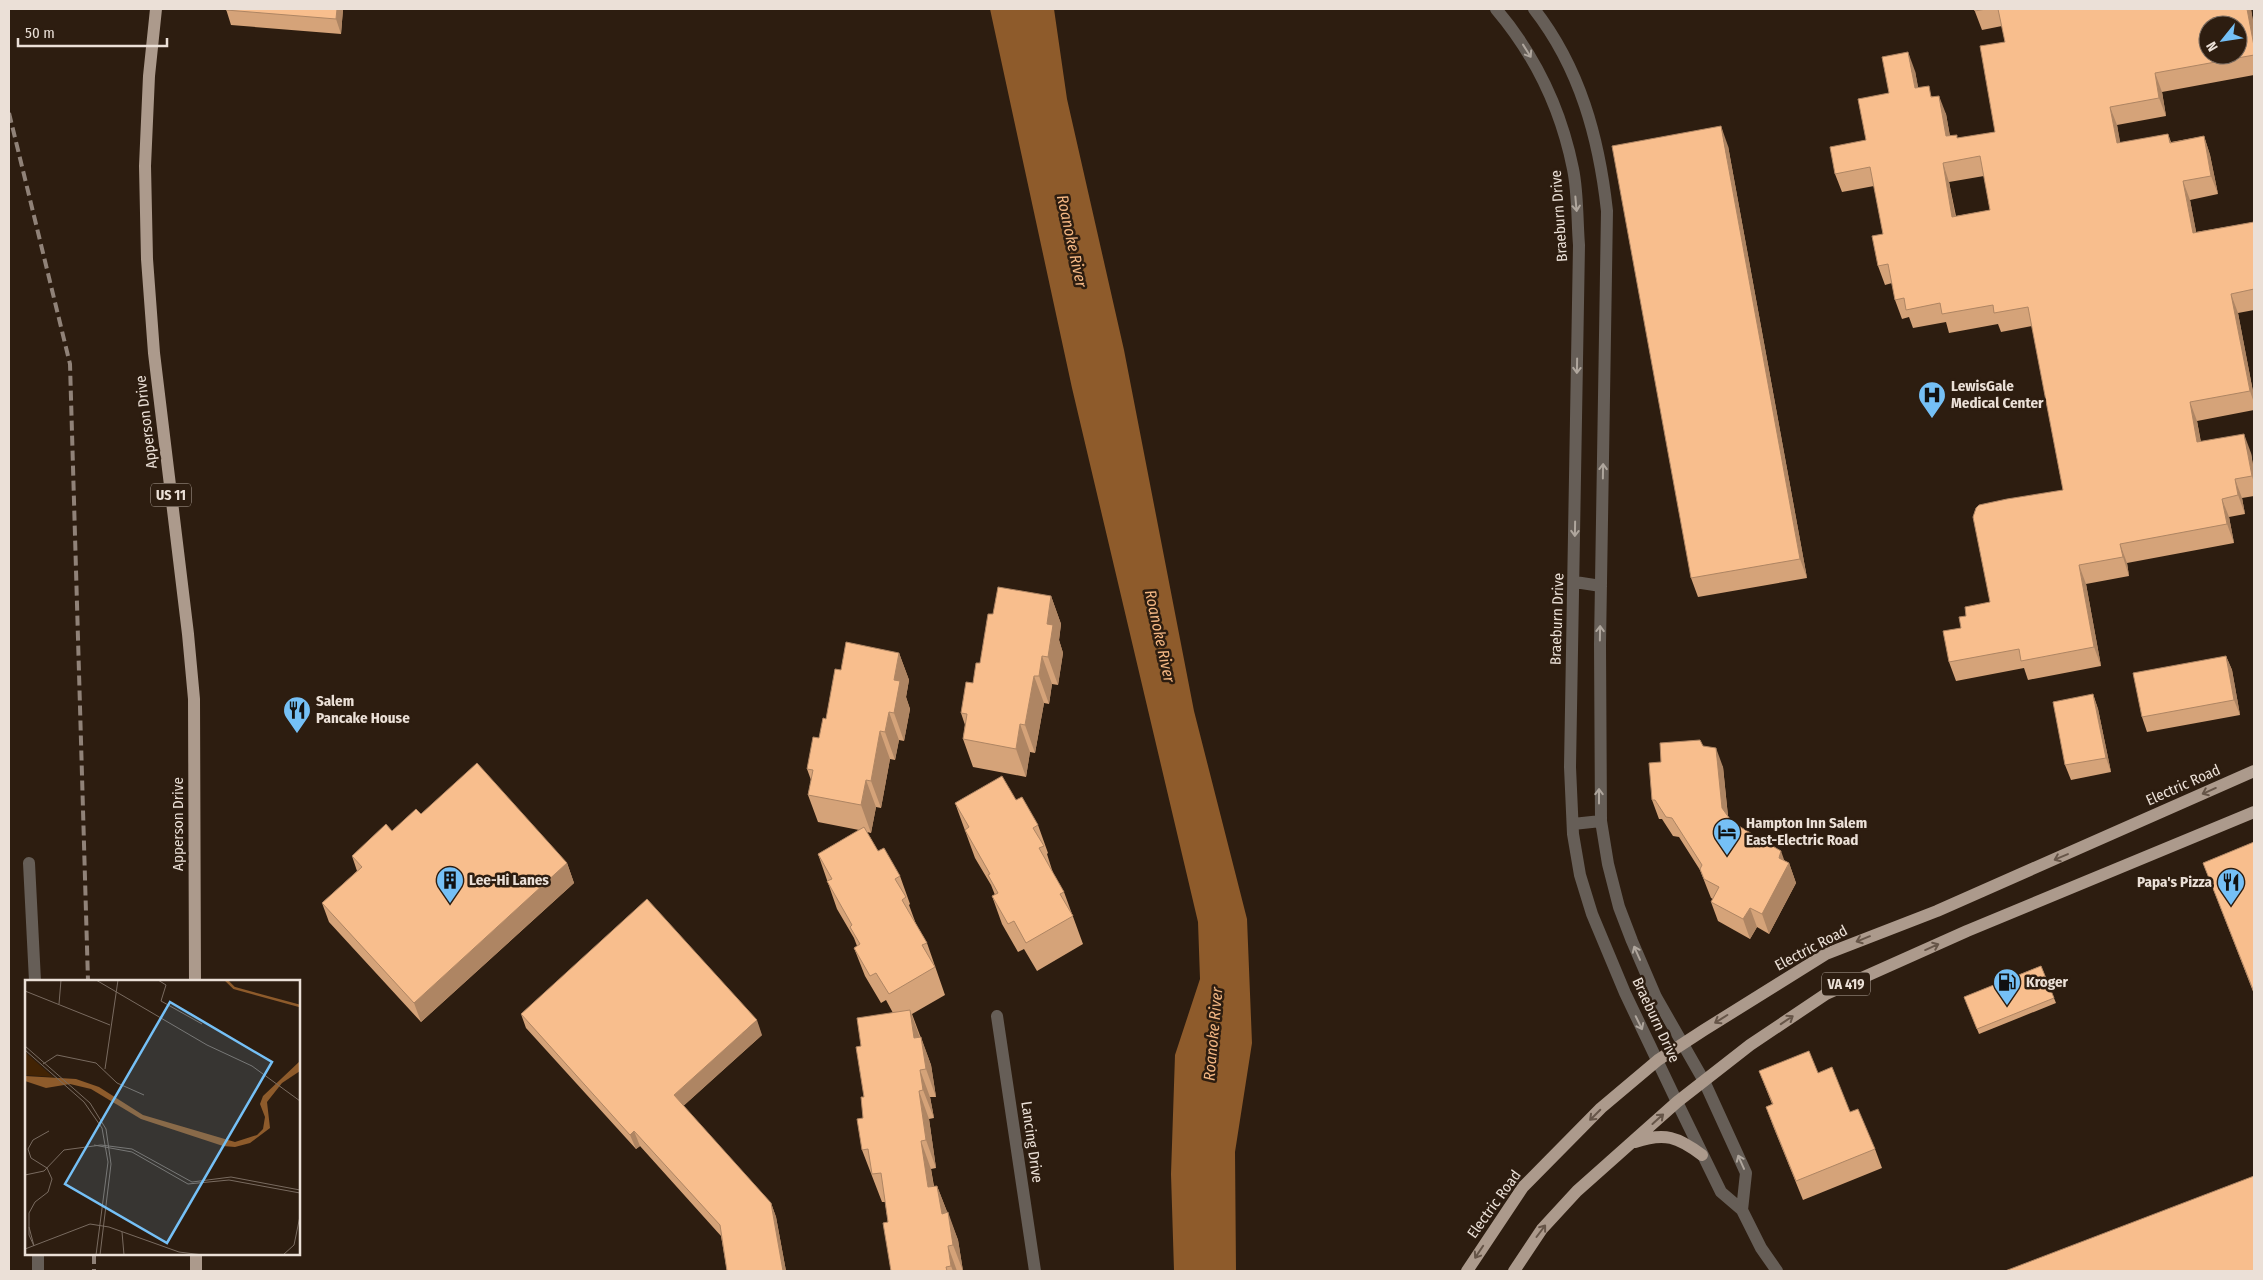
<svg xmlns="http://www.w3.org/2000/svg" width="2263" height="1280" font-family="'Fira Sans Condensed',sans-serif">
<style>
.water{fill:#8e5b2b}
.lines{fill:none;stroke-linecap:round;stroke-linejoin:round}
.minor{stroke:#665e57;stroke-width:12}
.tertiary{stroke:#665e57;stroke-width:12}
.primary{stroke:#ac9a8c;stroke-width:12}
.rail{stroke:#908278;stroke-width:4;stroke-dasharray:10 5;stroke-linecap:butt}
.wall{fill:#d5a379;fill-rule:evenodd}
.shaded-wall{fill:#ae8563}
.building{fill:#f8be8d;stroke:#ae8563;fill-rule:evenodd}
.oneway{stroke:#afa69d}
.oneway2{stroke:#665548}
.labels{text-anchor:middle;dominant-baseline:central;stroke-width:5;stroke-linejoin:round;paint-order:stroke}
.shield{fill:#2d1d10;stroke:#b2a69b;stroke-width:1}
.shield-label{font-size:14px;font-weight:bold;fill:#ebe0d7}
.street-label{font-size:15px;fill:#ebe0d7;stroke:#2d1d10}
.poi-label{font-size:15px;font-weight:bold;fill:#ebe0d7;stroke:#2d1d10;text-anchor:start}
.water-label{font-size:16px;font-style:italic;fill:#f4b783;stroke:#2d1d10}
.inset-river{fill:none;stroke:#8e5b2b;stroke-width:2.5}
.inset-road{fill:none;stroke:#796b60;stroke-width:1}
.view{fill:#75c0f6;fill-opacity:0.15;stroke:#75c0f6;stroke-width:2.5}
.inset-edge{fill:none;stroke:#ebe0d7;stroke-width:2.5}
</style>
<rect width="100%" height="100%" fill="#2d1d10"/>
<path class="water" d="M990,9h64l13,90 57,251 70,361 53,208 5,124 -17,109 1,119h-62l-3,-97 4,-119 25,-76 -2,-57 -126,-534z"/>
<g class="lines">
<path class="minor" d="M29,863l6,118
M997,1016l38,255
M1704,1081l42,92 -4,37
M1677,1102l44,90 21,18 19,38 16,23
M38,1254v17"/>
<path class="tertiary" d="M1496,9c39,46 65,100 77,160 5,24 4,51 6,76l-9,522 3,67 7,41 12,39 33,79 52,109
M1534,9c46,59 65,129 73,202l-7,433 1,177 7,43 11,43 13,34 24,56 48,84
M1575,582l26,4
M1573,824l28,-3"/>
<path class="primary" d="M156,9l-7,67 -4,90 2,93 7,94 34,281 6,65 1,282
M1635,1142c30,-10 43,-5 67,13
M196,1271v-17
M1467,1271l56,-84 78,-79 57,-48 46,-30 122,-76 111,-43 317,-140
M1514,1271l28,-42 35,-38 100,-89 73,-57 76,-51 141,-63 287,-119"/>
<path class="rail" d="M9,113l61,251 18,617
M94,1254v17"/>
</g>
<path class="wall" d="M226,9h117l-2,25 -110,-9z
M1974,9h277l3,19v47l-92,17 4,24 -49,9 3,18 48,-9 3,8 33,-6 6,19 8,39 -28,6 6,32 58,-10v88l-16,3 16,84v13l-57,11 4,21 50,11 3,19v24l-12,2 3,16 -16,3 5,26 -107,20 2,13 -43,8 15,82 -73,14 -4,-12 -68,13 -7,-19 12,-34 5,-12 24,-14 73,-112 -31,-164 -31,6 -3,-8 -49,9 -3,-11 -33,6 -4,-11 -7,2 -7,-19 -3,-17 -7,2 -7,-19 5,-32 -9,-48 -32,6 -7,-18 31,-34 23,-47 26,-22 3,17 15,9 13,17 4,22 8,2 37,-6 10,-90 -3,-16 -20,4zM1984,176l6,34 -34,6 -7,-34z
M1728,146l79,432 -109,19 -7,-19z
M1051,596l10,28 -2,16 4,13 -5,32 -6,-1 -3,20 -5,-1 -9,50 -5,-1 -4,25 -53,-10 -10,-28 2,-14 -4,-12 12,-30 7,-20 13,-49z
M899,653l10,27 -3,17 4,12 -6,32 -5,-1 -4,20 -5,-1 -9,49 -5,-1 -5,26 -4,-1 11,19 22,25 10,28 -1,1 7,19 11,19 18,52 -33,19 19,51 5,32h-6l4,21 -5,1 7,49 -5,1 3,17h3l21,54 5,31h-72l-3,-49 -3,-20h-3l-20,-52 2,-53 -3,-51 32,-33 -7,-13 -5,3 -16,-27 -11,-28 3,-2 -3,-8 -17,-29 -19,-55 41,-24 -41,-8 -10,-27 3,-15 -4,-11 19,-50 15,-49z
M2226,656l6,14 8,45 -93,17 -5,-15z
M2093,694l5,15 13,63 -40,8 -6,-15z
M1703,746l20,21 5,49 4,6 53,39 4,2 7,20 -27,51 -12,-7 -7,12 -32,-18 -7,-19 2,-3 -2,-1 -4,-10 -7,-18 -21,-33 -6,-1 -11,-17h-3l-7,-19z
M1016,800l22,25 10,28 -1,1 6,19 11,19 19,52 -46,27 -13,-22 -6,3 -16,-28 -10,-28 3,-1 -4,-10 -16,-27 -20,-55z
M421,814l146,49 7,20 -153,139 -92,-100 -7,-19 35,-32 -5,-15 40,-25z
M2254,842v152l-51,-131z
M2041,966l15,37 -77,31 -15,-37z
M521,1014l241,21 -79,71 88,97 5,14 10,54h-59l-6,-35 -81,-90 -4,3 -110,-121z
M1759,1071l59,2 32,39 25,37 7,19 -79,32 -30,-74 -7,-19 6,-3z"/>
<path class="shaded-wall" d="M337,9h6l-2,25 -5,-15z
M2247,9h4l3,19v18z
M1908,52l7,19 7,36 -7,-19z
M2155,73l7,19 4,24 -7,-18z
M1939,96l7,18 7,41 -7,-19z
M2110,107l7,18 7,37 -7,-19z
M1721,126l7,20 79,432 -7,-19z
M2204,136l6,19 8,39 -7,-18z
M1943,163l6,19 10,54 -7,-19z
M2183,181l7,19 10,52 -7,-19z
M2231,294l7,19 16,84v6l-4,-12z
M2190,402l7,19 7,40 -7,-19z
M2244,434l7,19 3,19v11l-2,-7z
M2235,479l7,19 3,16 -7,-19z
M2222,499l7,18 5,26 -7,-19z
M2120,544l7,19 2,13 -6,-19z
M2079,565l7,19 15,82 -7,-19z
M1051,596l10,28 -2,16 4,13 -5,32 -10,-28 -1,-33z
M899,653l10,27 -3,17 4,12 -6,32 -10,-28v-33z
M1042,656l10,28 -3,20 -10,-28z
M2226,656l6,14 8,45 -6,-15z
M1034,676l10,27 -9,50 -10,-28z
M2093,694l5,15 13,63 -5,-14z
M889,712l10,28 -4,20 -10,-28z
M1020,724l10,28 -4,25 -10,-28z
M880,731l10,28 -9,49 -10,-27z
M1716,748l7,19 6,60 -7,-19z
M866,780l10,27 -5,26 -10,-28z
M1781,851l6,17 2,-5 7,20 -27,51 -7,-20z
M567,863l7,20 -153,139 -7,-19z
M1750,908l7,19 -7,12 -7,-20z
M910,1010l10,28h-6z
M757,1020l5,15 -83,75 -5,-15z
M921,1037l10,28 5,32 -10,-28z
M920,1070l10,27 4,21 -11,-28z
M919,1091l10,28 7,49 -10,-28z
M634,1131l6,15 -4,3 -6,-14z
M921,1141l10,28 7,46 -10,-28z
M937,1186l11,28h-6z
M771,1203l5,14 10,54h-3z
M948,1212l10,28 5,31 -10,-26z
M948,1246l9,25h-4l-2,-5z"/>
<path class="building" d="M226,9h111l-1,10 -110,-9z
M1974,9h12l-11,2z
M1998,9h249l7,37v9l-99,18 4,25 -49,9 7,36 51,-9 2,9 34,-7 7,40 -28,5 10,52 61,-11v67l-23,5 19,97 -60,11 7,40 47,-8 8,42 -17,3 3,16 -16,4 5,25 -107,20 3,13 -44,8 15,82 -73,14 -2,-12 -70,13 -6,-31 18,-3 -2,-11 7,-1 -1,-9 25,-5 -17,-85 3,-9 3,-3 28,-6 56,-9 -35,-183 -34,6 -1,-8 -51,9 -2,-11 -34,7 -2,-12 -9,2 -7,-36 -10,2 -6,-30 11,-2 -13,-67 -35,7 -5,-27 36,-7 -8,-41 31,-6 -7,-36 26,-5 7,36 14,-2 2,11 8,-1 7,40 11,-1v3l38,-6 -15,-86 25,-4zM2208,25h30v30h-30zM1980,156l10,54 -38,7 -9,-54z
M1721,126l79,433 -109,19 -79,-432z
M998,587l53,9 -4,28 6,1 -5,32 -6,-1 -3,20h-5l-9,49 -5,-1 -4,25 -53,-10 4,-25 -6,-1 5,-31 7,1 3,-20h4l8,-49h5z
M846,642l53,11 -5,27 6,1 -6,32 -5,-1 -4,20 -5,-1 -9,50 -5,-1 -5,25 -53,-10 5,-25 -6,-1 6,-32 6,1 4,-20 3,1 9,-50 6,1z
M2226,656l8,44 -92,17 -9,-44z
M2093,694l13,64 -41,7 -12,-63z
M1700,740l3,6 13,2 6,60 10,14 49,29 -2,7 10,5 -27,51 -12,-6 -7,11 -32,-17 8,-15 -15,-8 -4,-10 2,-4 -30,-47 -6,-1 -11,-17h-3l-3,-37 12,-1 -1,-19z
M477,763l90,100 -153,140 -92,-100 40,-36 -10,-11 34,-32 6,7 24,-22 5,5z
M1002,776l14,24 6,-3 16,28 -5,3 11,18 -5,2 25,44 -4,2 13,22 -47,27 -12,-22 -6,3 -16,-28 6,-3 -10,-18 2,-1 -25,-44 4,-3 -14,-24z
M864,827l14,24 6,-3 16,28 -5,3 11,18 -4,3 25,43 -5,2 13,22 -46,27 -13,-21 -6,3 -16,-28 6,-4 -10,-17 2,-2 -25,-44 5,-2 -14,-25z
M2254,842v150l-51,-129z
M647,899l110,121 -83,75 97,108 12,68h-56l-7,-46 -86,-94 -4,4 -109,-121z
M2041,966l13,32 -77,31 -13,-32z
M910,1010l4,28 7,-1 5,32 -6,1 3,20 -4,1 7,49 -5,1 7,46 9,-1 5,28 6,-2 5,33 -5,1 3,20 -5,1 1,4h-56l-8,-48 5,-1 -7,-49 -9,1 -4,-25 -6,1 -5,-31 6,-1 -2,-21h3l-8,-50 5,-1 -4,-28z
M1809,1051l9,22 14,-6 18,45 8,-3 17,40 -79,32 -30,-74 7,-3 -14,-33z
M2254,1176v95h-249z"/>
<defs><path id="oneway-shaft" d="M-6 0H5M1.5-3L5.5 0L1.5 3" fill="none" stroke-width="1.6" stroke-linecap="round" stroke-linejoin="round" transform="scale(1.25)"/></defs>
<g class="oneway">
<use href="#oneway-shaft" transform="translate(1527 51) rotate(58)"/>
<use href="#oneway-shaft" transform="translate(1576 204) rotate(85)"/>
<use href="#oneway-shaft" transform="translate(1577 366) rotate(91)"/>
<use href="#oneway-shaft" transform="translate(1603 471) rotate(-89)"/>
<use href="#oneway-shaft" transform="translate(1575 529) rotate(91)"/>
<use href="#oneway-shaft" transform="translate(1600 633) rotate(-89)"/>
<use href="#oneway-shaft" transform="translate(1599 796) rotate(-90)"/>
<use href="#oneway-shaft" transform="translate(1637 953) rotate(-114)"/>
<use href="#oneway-shaft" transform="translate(1639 1023) rotate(64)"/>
<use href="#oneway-shaft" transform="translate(1741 1162) rotate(-114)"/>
</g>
<g class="oneway2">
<use href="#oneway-shaft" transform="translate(2209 791) rotate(156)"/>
<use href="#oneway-shaft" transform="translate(2061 857) rotate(157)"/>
<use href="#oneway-shaft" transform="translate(1863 939) rotate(158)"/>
<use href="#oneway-shaft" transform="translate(1932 947) rotate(-24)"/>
<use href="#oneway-shaft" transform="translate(1721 1019) rotate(148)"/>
<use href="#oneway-shaft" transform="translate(1787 1020) rotate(-34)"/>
<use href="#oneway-shaft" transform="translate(1595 1115) rotate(135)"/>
<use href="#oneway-shaft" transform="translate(1658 1119) rotate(-42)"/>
<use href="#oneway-shaft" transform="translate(1541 1231) rotate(-53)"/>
<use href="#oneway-shaft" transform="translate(1479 1252) rotate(124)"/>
</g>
<defs>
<g id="hospital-pin" transform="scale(1.4375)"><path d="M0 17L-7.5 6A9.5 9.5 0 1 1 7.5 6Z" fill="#75c0f6" stroke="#2d1d10"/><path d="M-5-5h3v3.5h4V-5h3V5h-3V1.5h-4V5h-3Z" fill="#111"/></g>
<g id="restaurant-pin" transform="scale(1.4375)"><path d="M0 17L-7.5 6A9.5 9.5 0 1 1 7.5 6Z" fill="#75c0f6" stroke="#2d1d10"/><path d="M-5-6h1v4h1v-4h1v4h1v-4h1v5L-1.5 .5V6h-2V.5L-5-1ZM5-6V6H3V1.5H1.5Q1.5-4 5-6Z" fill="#111"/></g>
<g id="hotel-pin" transform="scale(1.4375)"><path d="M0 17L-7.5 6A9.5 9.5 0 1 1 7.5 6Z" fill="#75c0f6" stroke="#2d1d10"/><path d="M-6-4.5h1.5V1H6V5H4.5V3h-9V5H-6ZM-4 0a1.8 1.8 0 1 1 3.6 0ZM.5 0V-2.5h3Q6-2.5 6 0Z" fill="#111"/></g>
<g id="building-pin" transform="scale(1.4375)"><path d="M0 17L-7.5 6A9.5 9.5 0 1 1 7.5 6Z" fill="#75c0f6" stroke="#2d1d10"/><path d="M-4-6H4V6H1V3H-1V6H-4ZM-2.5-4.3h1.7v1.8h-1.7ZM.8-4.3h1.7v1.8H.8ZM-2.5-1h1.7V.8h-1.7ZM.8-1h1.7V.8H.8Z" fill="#111"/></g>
<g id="fuel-pin" transform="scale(1.4375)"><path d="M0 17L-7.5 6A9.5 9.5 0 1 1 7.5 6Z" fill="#75c0f6" stroke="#2d1d10"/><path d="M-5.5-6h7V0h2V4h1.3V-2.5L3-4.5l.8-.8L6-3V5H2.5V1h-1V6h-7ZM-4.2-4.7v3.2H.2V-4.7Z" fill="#111"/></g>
</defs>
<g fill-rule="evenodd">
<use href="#hospital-pin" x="1932" y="395"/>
<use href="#restaurant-pin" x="297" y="710"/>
<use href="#hotel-pin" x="1727" y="832"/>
<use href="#building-pin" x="450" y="880"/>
<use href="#restaurant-pin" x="2231" y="882"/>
<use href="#fuel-pin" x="2007" y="982"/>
</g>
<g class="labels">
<g class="shield">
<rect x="151" y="483.5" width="40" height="23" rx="4"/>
<rect x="1822" y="972.5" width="48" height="23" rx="4"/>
</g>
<g class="shield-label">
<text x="171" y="495">US 11</text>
<text x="1846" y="984">VA 419</text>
</g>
<g class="street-label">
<text transform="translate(1559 216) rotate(-94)">Braeburn Drive</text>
<text transform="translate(146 422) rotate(-97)">Apperson Drive</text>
<text transform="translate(1557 619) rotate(-88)">Braeburn Drive</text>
<text transform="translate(2183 785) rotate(-24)">Electric Road</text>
<text transform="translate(178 824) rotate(-90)">Apperson Drive</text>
<text transform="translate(1811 948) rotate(-28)">Electric Road</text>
<text transform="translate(1656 1020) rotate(65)">Braeburn Drive</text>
<text transform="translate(1032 1142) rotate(82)">Lancing Drive</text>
<text transform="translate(1494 1204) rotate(-54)">Electric Road</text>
</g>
<g class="poi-label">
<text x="1951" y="386">LewisGale<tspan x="1951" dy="17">Medical Center</tspan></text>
<text x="316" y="701">Salem<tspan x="316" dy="17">Pancake House</tspan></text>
<text x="1746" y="823">Hampton Inn Salem<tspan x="1746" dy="17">East-Electric Road</tspan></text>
<text x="469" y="880">Lee-Hi Lanes</text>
<text x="2212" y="882" text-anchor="end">Papa's Pizza</text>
<text x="2026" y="982">Kroger</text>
</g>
<g class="water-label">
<text transform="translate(1072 241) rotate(78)">Roanoke River</text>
<text transform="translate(1160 636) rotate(78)">Roanoke River</text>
<text transform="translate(1213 1034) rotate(-85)">Roanoke River</text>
</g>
</g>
<g transform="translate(25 980)">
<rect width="275" height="275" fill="#2d1d10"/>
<path d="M0,72l28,25 -28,-2z" fill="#422304"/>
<path d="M275,81v10l-18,12 -15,19 3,26 -20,15 -15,4 -12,-1 -82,-27 -50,-30 -21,-5 -24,4 -21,-7v-5l51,3 23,8 44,28 92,27 22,-7 6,-6 2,-12 -5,-13 3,-8z" fill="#8e5b2b"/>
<path class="inset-river" d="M201,0l8,8 66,18"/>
<path class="inset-road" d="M71,0l111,65 45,21 48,35M133,0l8,5 -5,16 41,23M0,11l85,34M34,24l2,-24M0,66l65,57 16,26 5,35 -11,91M0,70l59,52 18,26 6,34 -12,93M18,84l14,-9 39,8 21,20 27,12M80,89l13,-89M69,165l38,7 56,32 41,-4 71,13M0,195l19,-4 20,-21 37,-5 31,4 60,33 39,-5 69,13M4,247l5,19M97,252l2,23M9,266l-5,-11v-22l6,-11 13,-10 4,-13 -5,-11 -16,-10 -3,-9 5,-9 16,-9M0,269l65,-25 19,3 70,25 24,3M258,275l11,-10 6,-29"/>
<path class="view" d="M145,22l102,60 -105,181 -102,-59z"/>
<rect width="275" height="275" class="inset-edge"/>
</g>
<rect width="2263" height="1280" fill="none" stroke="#ebe0d7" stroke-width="20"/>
<g transform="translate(2223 40) rotate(240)"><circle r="24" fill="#2d1d10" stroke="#796b60"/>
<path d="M0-4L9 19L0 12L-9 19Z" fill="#75c0f6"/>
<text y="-8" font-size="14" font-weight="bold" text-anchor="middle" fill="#ebe0d7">N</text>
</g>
<path d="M18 38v8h149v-8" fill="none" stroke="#ebe0d7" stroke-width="2.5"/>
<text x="25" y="38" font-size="15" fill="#ebe0d7" stroke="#2d1d10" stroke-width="4" paint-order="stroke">50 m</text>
</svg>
